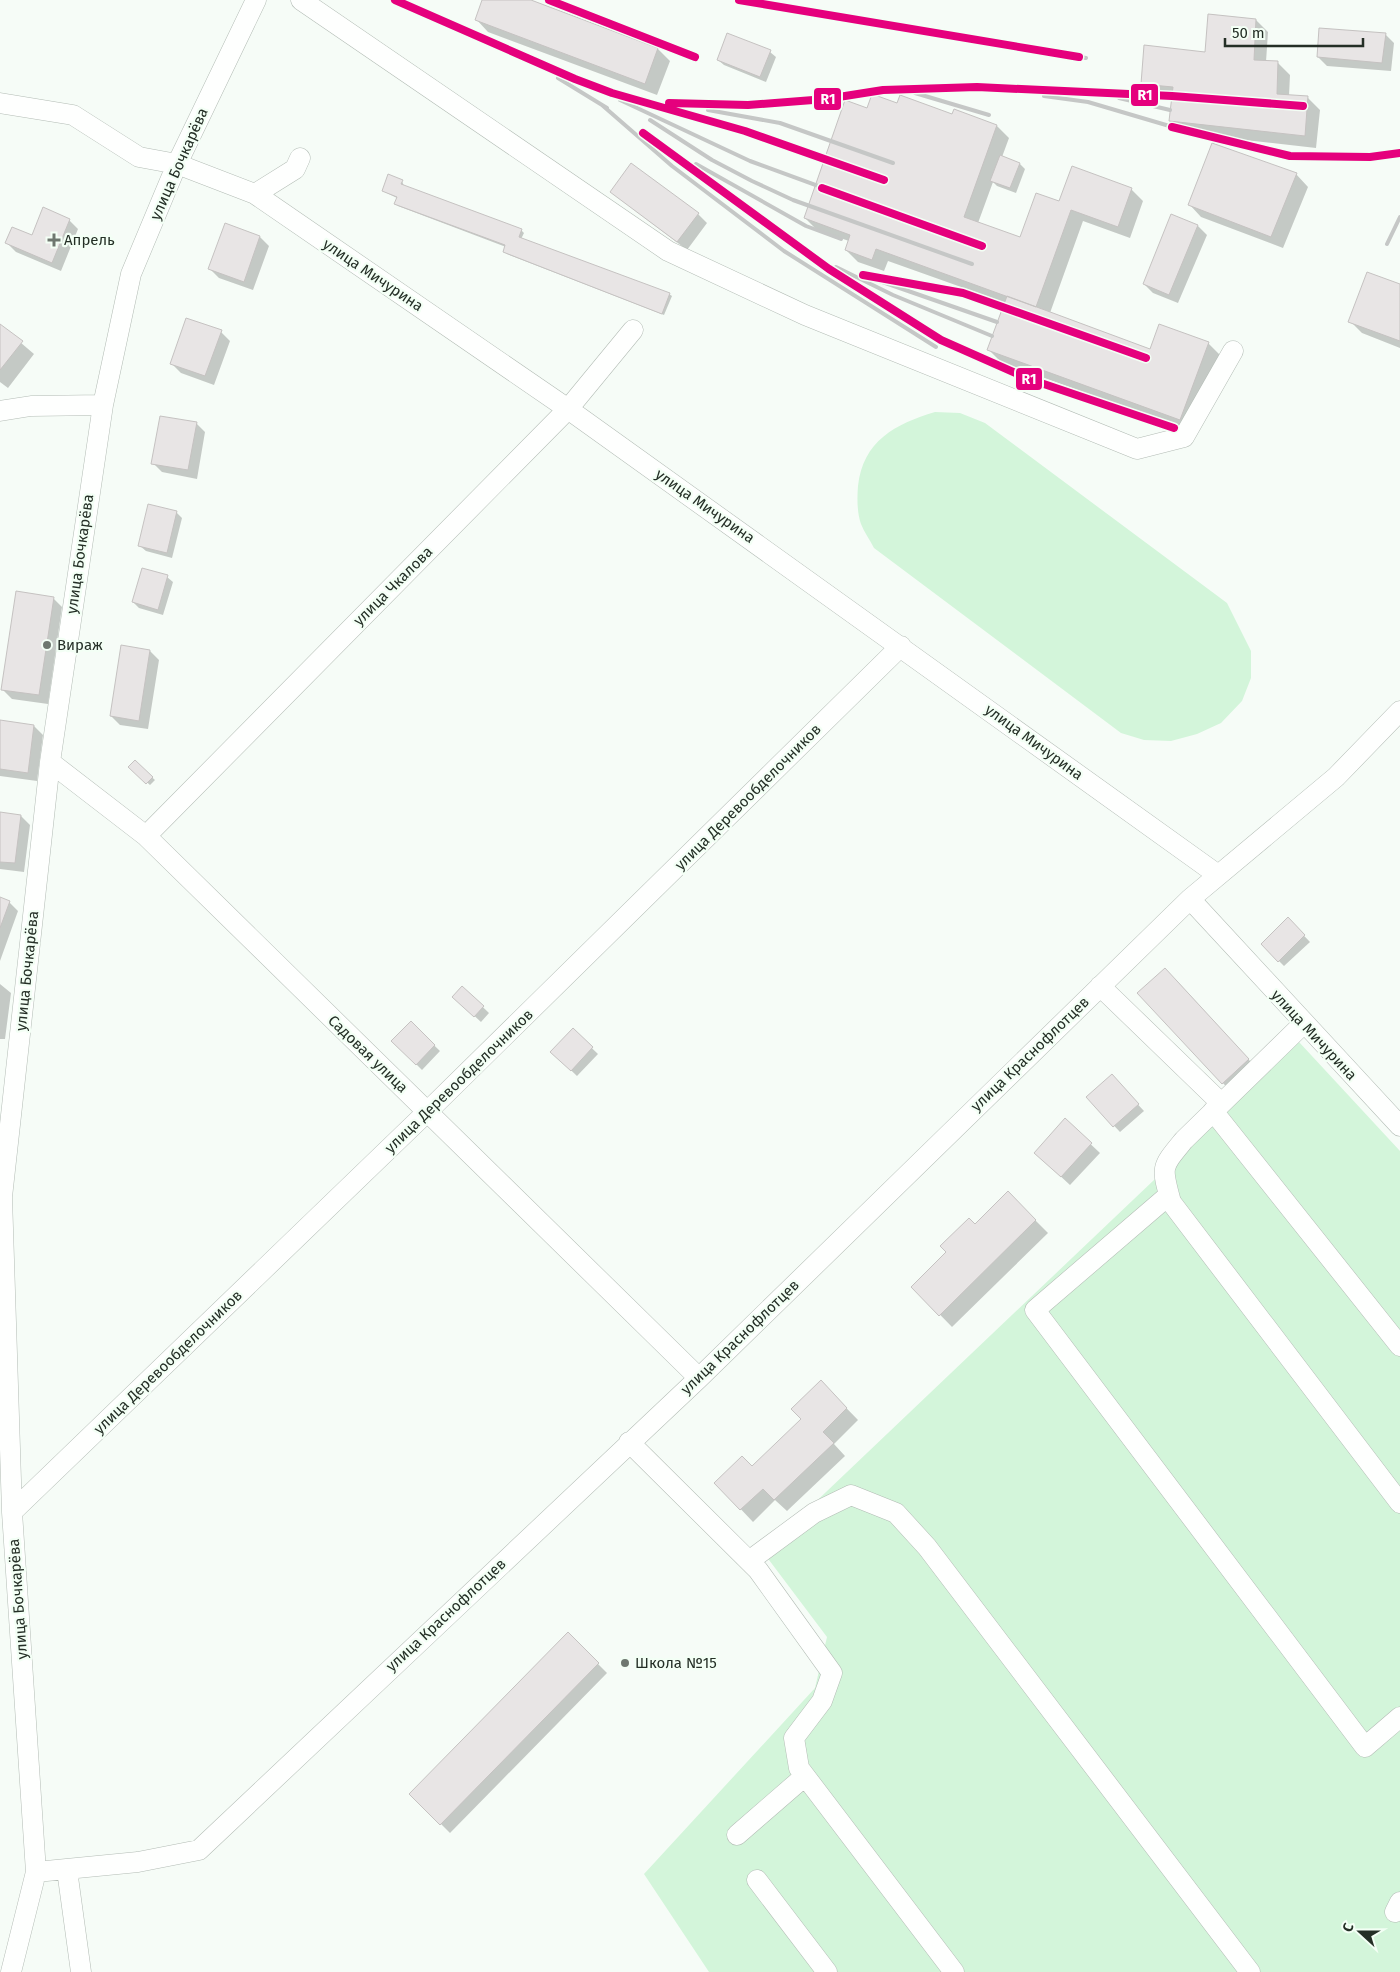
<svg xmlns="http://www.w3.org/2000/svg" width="1400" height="1972" font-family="'Fira Sans',sans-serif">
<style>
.green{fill:#d3f5da}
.shadow{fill:#0003}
.building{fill:#e8e5e5;stroke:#c5c2c1}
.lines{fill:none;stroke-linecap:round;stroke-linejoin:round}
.minor-casing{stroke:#b3bcb5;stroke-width:21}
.minor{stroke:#fefffe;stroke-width:20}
.rail{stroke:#c5c7c6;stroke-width:4}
.rail-1-casing{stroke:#f3fff5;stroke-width:11}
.rail-1{stroke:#e5007d;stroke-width:8}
.poi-dot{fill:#6e776f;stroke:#f3fff5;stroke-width:2}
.labels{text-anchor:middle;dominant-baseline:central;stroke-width:4.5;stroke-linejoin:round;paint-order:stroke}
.street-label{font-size:15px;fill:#242f26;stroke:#f3fff5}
.poi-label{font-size:15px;fill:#242f26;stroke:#f3fff5;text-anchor:start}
.line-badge{stroke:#f3fff5;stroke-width:2}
.badge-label{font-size:14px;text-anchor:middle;font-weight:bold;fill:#fff}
</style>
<rect width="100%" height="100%" fill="#f6fcf7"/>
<path class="green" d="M935,412l25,1 25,10 242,180 24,48v27l-9,23 -21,22 -24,11 -26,7 -27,-1 -23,-7 -247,-185c-4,-8 -10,-16 -13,-24 -4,-11 -4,-26 -3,-38 5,-45 37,-62 77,-74z
M1299,1042l101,109v821h-691l-65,-98 171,-186 12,-51 -64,-85z"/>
<path class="shadow" d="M484,0h44l130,49 12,12 -13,34 -169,-63 -12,-13z
M1256,20l12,12 -2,30 12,1 12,12 -1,21 19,2 12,12 -4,38 -134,-15 -12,-12 3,-23 -19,-2 -12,-12 64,-30z
M1385,34l9,9 -3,28 -64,-5 -9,-9z
M770,52l6,5 -10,25 -42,-17 -6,-5z
M897,105l100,21 12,12 -7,19 18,7 5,5 -9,24 -19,-7 -4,-4 -15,41 43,16 39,-36 71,-14 12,12 -13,37 -47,-17 -33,92 100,37 58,-7 12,12 -28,77 -191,-70 -12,-12 17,-47 -118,-42 -4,10 -26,-9 -12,-12 3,-9 -32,-11 -12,-12z
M1296,174l12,13 -25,61 -82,-31 -12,-13z
M402,181l2,5 117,44 3,3 -3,6 148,55 3,2 -8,19 -157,-61 -3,-2 2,-5 -108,-41 -3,-2 2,-6 -14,-7z
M611,192l87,22 9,9 -20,27z
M1171,216l27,10 9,9 -29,68 -25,-10 -9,-9z
M69,220l9,9 -17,42 -45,-19 -9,-9 25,-6z
M260,237l9,9 -16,44 -34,-12 -9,-9z
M1400,285v63l-38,-15 -12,-12z
M0,325l34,29 -26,34 -8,-6z
M221,332l9,9 -16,44 -33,-12 -9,-9z
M196,423l9,9 -8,47 -35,-7 -9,-9z
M176,512l6,6 -10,40 -26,-7 -6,-5z
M167,577l6,5 -10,33 -24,-7 -6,-6z
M53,598l9,9 -14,97 -36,-5 -9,-9z
M150,651l9,9 -11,69 -28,-4 -9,-9z
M0,722l34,4 9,9 -6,46 -37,-5z
M135,762l20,18 -5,5 -20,-18z
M0,814l21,2 9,9 -6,47 -24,-3z
M0,898l9,4 9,9 -18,50z
M1288,919l22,23 -26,24 -22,-22z
M1177,981l83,91 -25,24 -96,-103z
M0,984l11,9 -6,46h-5z
M463,988l26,25 -8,9 -27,-25z
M411,1023l29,28 -18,19 -29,-29z
M573,1030l25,24 -21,22 -25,-24z
M1117,1082l27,29 -24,21 -32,-34z
M1065,1120l35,33 -30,32 -26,-24z
M1008,1193l40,40 -96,94 -39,-40z
M821,1382l37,38 -24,24 11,12 -58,55 -12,-11 -22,22 -37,-39 36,-15 51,-49z
M568,1634l39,39 -157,160 -39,-39z"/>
<path class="building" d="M482,0h49l127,48 -13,36 -170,-64z
M1208,14l48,5 -2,41 24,1 -1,33 31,2 -3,40 -136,-15 4,-34 -32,-3 3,-39 61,7z
M1319,28l67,5 -4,30 -65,-6z
M727,33l44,17 -11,27 -43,-17z
M872,94l25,9 3,-8 52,19 2,-5 43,16 -33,92 56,20 16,-44 23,8 13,-35 60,22 -14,39 -47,-17 -35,97 -160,-58 -4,11 -27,-10 5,-15 -46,-17 41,-118 22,8z
M1212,143l85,30 -26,64 -83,-32z
M1000,155l20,8 -10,25 -20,-7z
M631,163l68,50 -22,29 -67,-50z
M388,174l15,6 -2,4 121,45 -3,8 151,56 -8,21 -159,-62 2,-7 -111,-41 3,-7 -15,-6z
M43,207l27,12 -18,44 -47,-20 7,-16 20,8z
M1171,214l27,11 -29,70 -26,-11z
M225,223l35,13 -16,46 -36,-13z
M1367,272l33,12v57l-52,-19z
M1007,296l143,53 9,-25 50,18 -29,78 -193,-70z
M186,318l36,12 -17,46 -35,-12z
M0,324l23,17 -23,29z
M160,416l37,6 -9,48 -37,-6z
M148,504l29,7 -10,42 -29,-7z
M142,568l26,7 -10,35 -26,-8z
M16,591l38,6 -15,98 -38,-5z
M121,645l29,5 -11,71 -29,-5z
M0,720l34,5 -6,48 -28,-4z
M135,760l18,17 -7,7 -18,-17z
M0,812l21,3 -6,48 -15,-1z
M0,897l10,4 -10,27z
M1288,917l17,18 -27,27 -17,-18z
M1165,968l84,91 -27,25 -85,-91z
M462,986l22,20 -10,11 -22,-20z
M411,1021l24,24 -19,20 -25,-24z
M573,1028l20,19 -22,24 -21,-19z
M1112,1074l27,30 -26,23 -27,-30z
M1065,1118l27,25 -31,34 -27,-24z
M1008,1191l28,29 -97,96 -28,-29 35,-35 -6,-6 29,-28 6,6z
M821,1380l26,28 -24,24 11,11 -60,57 -11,-11 -23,21 -26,-27 28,-27 10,10 49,-47 -10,-10z
M568,1632l31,31 -159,162 -31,-31z"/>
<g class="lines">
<g class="minor-casing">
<path id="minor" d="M301,0l367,251 137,64 332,134 47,-12 49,-86
M0,103l73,12 66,42 38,7 78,30 313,215 650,466
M255,194l40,-25 5,-11
M0,411l31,-5 72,-1
M50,762l96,74 553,542
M146,836l422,-427 65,-79
M1190,899l210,227
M1100,986l121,117
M1303,1024l-119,116c-23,28 -23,26 -13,62l229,301
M1213,1111l187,235
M1169,1195l-134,115 330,437 35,-30
M629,1442l129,128 74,103 -10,28 -28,37 5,30 155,204
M12,1512l415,-400 474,-466
M749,1561l65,-48 37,-18 45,18 31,34 323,425
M737,1835l68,-59
M67,1870l14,102
M36,1872l102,-10 61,-12 500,-472 491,-479 146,-122 64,-66
M757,1880l70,92
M1395,1912l5,-10
M11,1972l25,-100 -24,-360 -10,-315 48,-435 53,-357 28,-131 46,-110 79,-164"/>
</g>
<use href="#minor" class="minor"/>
<path class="rail" d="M395,0l180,79 37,14 133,38 139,49
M739,0l347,58
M571,8l124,49
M558,78l49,30
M915,93l74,22
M1044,96l44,6 95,28 107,26 80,1 30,-4
M1119,98l51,12
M620,100l130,61 232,85
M669,103l79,2 78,-6 57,-9 94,-3 195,9
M602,105l70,61 112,85 152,96
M708,110l72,13 113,40
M650,120l62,40 40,21 41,19 179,64
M643,133l186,136 112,71 88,39 145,49
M696,164l110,62 35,13
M1387,244l13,-27
M836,267l57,28 99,41
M871,278l126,44
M897,281l66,12 40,14"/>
<g class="rail-1-casing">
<path id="rail-1" d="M395,0l180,79 37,14 133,38 139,49
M549,0l146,57
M739,0l340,57
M669,103l79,2 78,-6 57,-9 94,-3 195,9 131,10
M1172,127l118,29 80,1 30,-4
M643,133l186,136 112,71 88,39 145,49
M822,188l160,58
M863,275l100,18 183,65"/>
</g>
<use href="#rail-1" class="rail-1"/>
</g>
<g class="poi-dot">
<path d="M51.5 232.5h5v5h5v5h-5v5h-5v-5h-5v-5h5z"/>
<circle cx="47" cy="645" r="5"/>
<circle cx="625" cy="1663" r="5"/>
</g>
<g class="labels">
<g class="street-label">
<text transform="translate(179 164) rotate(-66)">улица Бочкарёва</text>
<text transform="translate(373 275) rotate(34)">улица Мичурина</text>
<text transform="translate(705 506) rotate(35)">улица Мичурина</text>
<text transform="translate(80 554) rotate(-82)">улица Бочкарёва</text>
<text transform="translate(393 586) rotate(-45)">улица Чкалова</text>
<text transform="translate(1034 742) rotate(36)">улица Мичурина</text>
<text transform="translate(748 797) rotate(-45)">улица Деревообделочников</text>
<text transform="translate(27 971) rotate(-84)">улица Бочкарёва</text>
<text transform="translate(1314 1035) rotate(47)">улица Мичурина</text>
<text transform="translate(368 1054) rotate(44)">Садовая улица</text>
<text transform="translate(1030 1054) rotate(-44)">улица Краснофлотцев</text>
<text transform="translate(459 1081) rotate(-44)">улица Деревообделочников</text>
<text transform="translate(740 1337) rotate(-44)">улица Краснофлотцев</text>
<text transform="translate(168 1362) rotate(-44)">улица Деревообделочников</text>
<text transform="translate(18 1599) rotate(-94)">улица Бочкарёва</text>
<text transform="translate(446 1615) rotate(-43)">улица Краснофлотцев</text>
</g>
<g class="poi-label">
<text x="64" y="240">Апрель</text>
<text x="57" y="645">Вираж</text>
<text x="635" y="1663">Школа №15</text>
</g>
</g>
<g class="line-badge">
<rect x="1130" y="83" width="29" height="24" rx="5" fill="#e5007d"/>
<rect x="813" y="87" width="29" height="24" rx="5" fill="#e5007d"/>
<rect x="1015" y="367" width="28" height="24" rx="5" fill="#e5007d"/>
</g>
<g class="badge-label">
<text x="1145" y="100">R1</text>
<text x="828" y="104">R1</text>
<text x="1029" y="384">R1</text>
</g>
<g transform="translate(1360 1932) rotate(291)" stroke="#f3fff5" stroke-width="4" paint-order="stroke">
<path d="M0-4L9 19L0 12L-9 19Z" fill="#242f26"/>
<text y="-8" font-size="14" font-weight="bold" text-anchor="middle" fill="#242f26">С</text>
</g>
<path d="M1225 38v8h138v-8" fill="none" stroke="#242f26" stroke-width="2.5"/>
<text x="1232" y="38" font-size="15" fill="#242f26" stroke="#f3fff5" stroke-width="4" paint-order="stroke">50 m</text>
</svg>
